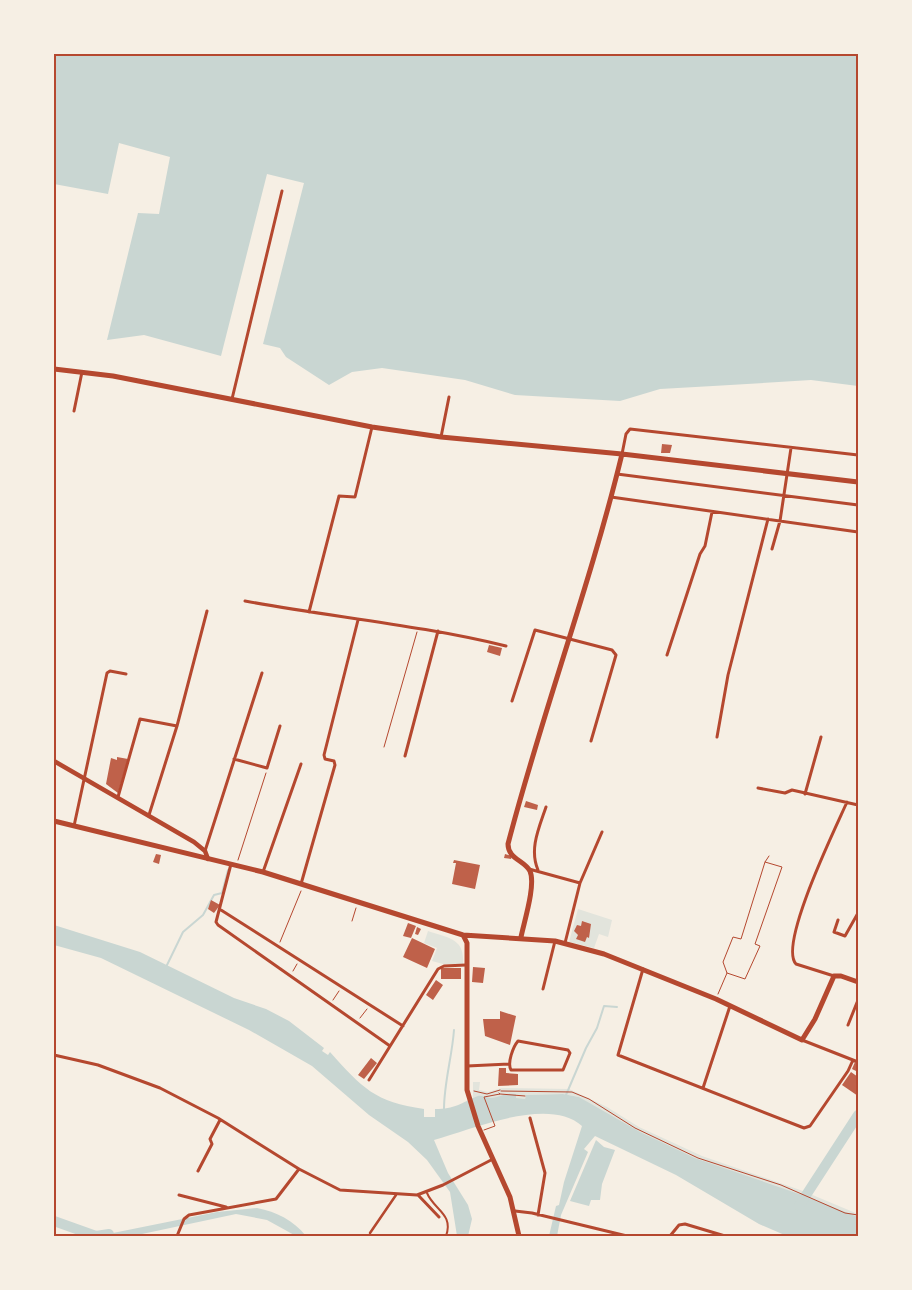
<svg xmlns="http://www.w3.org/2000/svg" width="912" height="1290" font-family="Roboto,sans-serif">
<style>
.green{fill:#e2e4dc}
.water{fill:#c9d6d2}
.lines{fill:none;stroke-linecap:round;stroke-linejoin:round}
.stream{stroke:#c9d6d2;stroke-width:2}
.river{stroke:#c9d6d2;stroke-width:10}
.building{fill:#bf614a}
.path{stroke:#b5482f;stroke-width:1}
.service{stroke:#b5482f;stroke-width:2}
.pedestrian{stroke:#b5482f;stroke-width:2.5}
.minor{stroke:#b5482f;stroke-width:3}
.tertiary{stroke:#b5482f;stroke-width:4.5}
.secondary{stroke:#b5482f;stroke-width:5}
.neatline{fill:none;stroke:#b5482f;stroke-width:2}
</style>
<rect width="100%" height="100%" fill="#f6efe4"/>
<path class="green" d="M578,909l34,11 -4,17 -9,-3 -5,14 -25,-6z
M428,931c20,7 37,7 35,33h-20l-11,-3 5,-13 -13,-5z
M473,1082h7l-1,8 9,2 14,-4 67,1 38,18 32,20 63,29 101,35 55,23v3l-163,-59 -58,-25 -58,-36 -16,-3 -37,1 -1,4 -52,1z"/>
<path class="water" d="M54,54h804v332l-47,-6 -98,6 -53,3 -40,12 -105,-6 -50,-15 -83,-12 -30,4 -23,13 -43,-28 -6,-9 -17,-4 41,-161 -37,-9 -46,182 -77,-21 -37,5 31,-127 21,1 11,-57 -51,-14 -11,51 -54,-10z
M54,925l86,27 94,46 32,11 23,12 35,27 -2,3 6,4 2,-3c32,36 45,50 94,57v8h11v-8c20,0 26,-6 43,-13 3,-1 9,2 12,2 11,-1 13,-5 26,-4v4l9,1 1,-4 37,-1 16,3 61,35 55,26 107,37 56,22v19h-71l-28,-12 -83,-49 -81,-39 -11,13 4,3 -27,63 -4,21h-8l7,-30 3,-1 5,-23 18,-56c-33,-30 -109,3 -148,14l14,33 20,32 4,14 -4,17h-11l-7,-44 -23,-32 -19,-18 -39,-27 -57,-49 -63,-36 -148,-72 -47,-13z
M596,1140l8,7 11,3 -13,34 -2,16h-9l-2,6 -19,-5z
M257,1208c20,4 36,12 49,28h-10l-29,-16 -31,-6 -94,20 -44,2 119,-24z"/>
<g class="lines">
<path class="stream" d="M167,965l16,-33 20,-17 11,-20 8,-2 6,-23
M566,1095l20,-47 11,-20 7,-22 13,1
M444,1109c0,-26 8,-52 10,-79"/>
<path class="river" d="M799,1206l59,-91
M54,1221l42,15 13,-2"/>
</g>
<path class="building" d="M662,444l10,1 -2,8h-9z
M489,645l13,3 -2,8 -13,-4z
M117,757l11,2 -10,34 -12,-9 5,-26 6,2z
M526,801l12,4 -1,5 -13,-3z
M156,854l5,1 -2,9 -6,-2z
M505,854l7,2 -1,3 -7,-1z
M454,860l26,5 -5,24 -23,-5 4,-21h-3z
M211,900l9,5 -6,8 -6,-4z
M582,921l9,3 -2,14 -2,-1 -2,5 -9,-3 2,-4 -4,-4 3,-6 4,1z
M408,923l8,3 -5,12 -8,-2z
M417,927l4,2 -3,6 -3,-1z
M412,938l23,11 -8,19 -24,-11z
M473,967l12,1 -2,15 -11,-1z
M441,968h20v11h-20z
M436,980l7,5 -10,15 -7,-5z
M500,1011l16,5 -6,29 -25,-9 -2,-17h17z
M371,1058l6,5 -13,16 -6,-4z
M855,1062l3,2v8l-6,-3z
M499,1068h7v5l12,1v11l-20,1z
M851,1072l7,5v19l-16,-11z"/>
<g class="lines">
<path class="path" d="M384,747l33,-115
M238,860l28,-87
M352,921l4,-13
M280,942l21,-51
M293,971l4,-7
M727,973l18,6 15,-33 -5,-2 27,-77 -17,-5 4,-6
M718,994l9,-21 -4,-11 10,-25 8,2 24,-77
M333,1000l6,-9
M360,1018l7,-9
M474,1091l13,3 13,-4
M501,1091l71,1 17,7 46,29 63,30 83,27 64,28 13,2
M500,1094l25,2
M484,1130l11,-4 -11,-29 16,-3 -1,-1"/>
<path class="service" d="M427,1193c7,17 27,21 19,43"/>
<path class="pedestrian" d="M370,1233l26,-38"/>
<path class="minor" d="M232,399l50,-208
M74,411l8,-39
M441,437l8,-40
M622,454l4,-20 4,-5 228,26
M617,474l241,31
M611,497l247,35
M772,549l8,-28 11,-73
M245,601c87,16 175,24 261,45
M309,612l30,-116 16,1 17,-70
M667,655l33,-101 5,-8 7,-34
M512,701l23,-71 77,20 4,5 -25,86
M717,737l11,-62 40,-156
M405,756l33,-125
M234,759l33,9 13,-42
M758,788l27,5 7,-3 66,15
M805,794l16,-57
M118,797l22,-78 37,7
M149,815l28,-89 30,-115
M74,826l33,-153 3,-2 16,3
M205,851l57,-178
M231,864l-15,58 2,3 172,121
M529,869l51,14
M538,870c-9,-21 1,-42 8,-63
M263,872l38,-108
M301,884l34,-119 -1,-4 -9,-2 -1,-4 34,-135
M221,910l182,116
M838,920l-4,12 11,4 13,-23
M565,943l15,-60 22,-51
M643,969l-25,86 186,73 6,-2 38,-55 5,-11
M834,976l-38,-12c-18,-19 40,-137 51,-162
M543,989l12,-48
M848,1025l10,-25
M802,1040l56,22
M518,1041l50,9 2,3 -7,17h-52c-4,-7 2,-23 7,-29z
M54,1055l44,10 62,23 58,30 81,51 41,21 77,5 26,-10 50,-26
M467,1066l42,-2
M369,1080l69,-111 6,-3 22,-1
M703,1088l27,-82
M530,1118l15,55 -7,42
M198,1171l14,-27 -2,-5 10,-19
M179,1195l47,12
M418,1195l21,22
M515,1211l17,2 95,23
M177,1236l7,-17 5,-4 87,-16 23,-30
M670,1236l9,-11 6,-1 40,12"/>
<path class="tertiary" d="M54,761l140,81 11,9 3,8"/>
<path class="secondary" d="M54,369l59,7 259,51 69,10 181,17 236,28
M54,821l209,51 200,63 92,6 49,13 112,45 86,41 13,-21 19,-43h7l17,6
M463,935l4,8v147l11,36 32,71 9,39
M521,937c3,-15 15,-52 9,-66 -6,-11 -22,-12 -22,-27 34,-131 82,-258 114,-390"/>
</g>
<rect width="912" height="1290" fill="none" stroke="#f6efe4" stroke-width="110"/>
<rect x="55" y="55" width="802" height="1180" class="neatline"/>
</svg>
